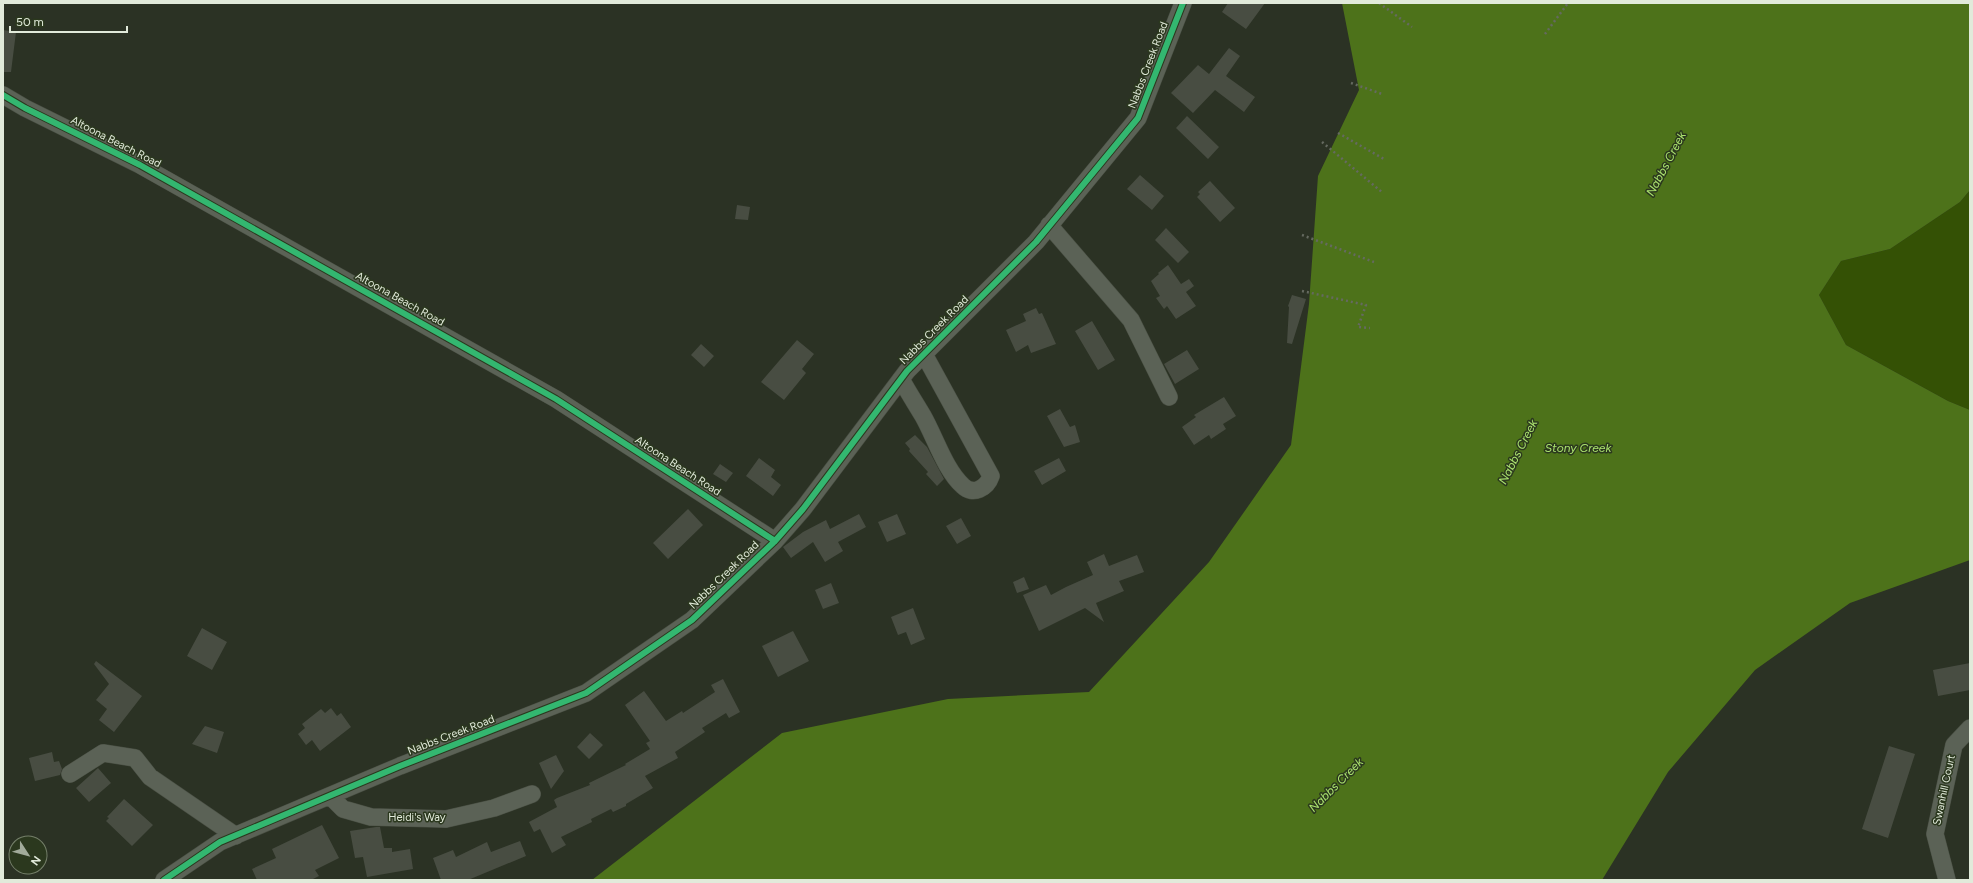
<svg xmlns="http://www.w3.org/2000/svg" width="1973" height="883" font-family="Figtree,sans-serif">
<style>
.green{fill:#345105}
.water{fill:#4d721a}
.building{fill:#484d42}
.lines{fill:none;stroke-linecap:round;stroke-linejoin:round}
.minor-casing{stroke:#494f43;stroke-width:18}
.path{stroke:#656a60;stroke-width:2.5;stroke-dasharray:2 3;stroke-linecap:butt}
.minor{stroke:#5b6256;stroke-width:17}
.cycleway-casing{stroke:#2b381e;stroke-width:8}
.cycleway{stroke:#33b770;stroke-width:6}
.labels{text-anchor:middle;dominant-baseline:central;stroke-width:3;stroke-linejoin:round;paint-order:stroke}
.street-label{font-size:11px;fill:#e1eada;stroke:#2b381e}
.water-label{font-size:12px;font-style:italic;fill:#ace46f;stroke:#2b381e}
</style>
<rect width="100%" height="100%" fill="#2b3224"/>
<path class="green" d="M1970,190v220l-22,-9 -102,-56 -27,-50 22,-34 49,-12 70,-47z"/>
<path class="water" d="M1342,3h628v187l-10,12 -70,47 -49,12 -22,34 27,50 102,56 22,9v150l-120,43 -95,67 -87,102 -66,108h-1010l190,-147 166,-34 141,-7 120,-130 82,-117 18,-141 9,-128 41,-86z"/>
<path class="building" d="M1228,3h37l-19,26 -24,-17z
M3,30l13,2 -5,40h-8z
M1229,48l11,8 -14,20 29,21 -11,15 -29,-22 -22,23 -22,-20 27,-28 11,9z
M1187,116l32,31 -11,12 -32,-31z
M1140,175l24,21 -12,14 -25,-21z
M1210,181l25,27 -15,14 -23,-25 3,-3 -2,-2z
M737,205l13,2 -2,13 -13,-1z
M1166,228l23,24 -11,11 -23,-23z
M1168,265l13,19 8,-5 5,7 -8,6 10,14 -20,13 -9,-13 -3,3 -8,-11 4,-2 -9,-15 8,-7 -1,-1z
M1292,295l14,4 -14,45 -5,-1 2,-36 -1,-1z
M1036,308l3,6 3,-1 14,31 -25,9 -3,-8 -12,7 -10,-22 20,-9 -3,-7z
M1092,321l23,39 -17,10 -23,-39z
M797,340l17,14 -12,15 4,4 -22,27 -23,-18z
M701,344l13,12 -10,11 -13,-12z
M1187,350l12,19 -24,15 -11,-20z
M1224,397l12,19 -13,8 3,5 -15,10 -2,-4 -15,10 -12,-18 14,-10 -2,-2z
M1060,409l10,18 5,-2 5,17 -16,5 -17,-31z
M915,435l12,12 17,32 -7,7 -11,-12 2,-2 -19,-21 1,-2 -5,-6z
M759,458l16,12 -4,7 10,8 -8,11 -27,-20z
M1059,458l7,13 -24,14 -8,-14z
M720,464l13,9 -7,9 -13,-8z
M688,509l15,16 -35,34 -15,-16z
M859,514l7,13 -28,15 5,9 -18,11 -12,-20 -22,16 -8,-11 20,-15 23,-12 4,9z
M897,514l9,20 -19,8 -9,-20z
M961,518l10,18 -14,8 -11,-18z
M1104,554l5,12 28,-11 7,17 -25,9 5,10 -28,12 8,19 -19,-14 -46,23 -16,-36 23,-10 5,10 15,-8 27,-12 -6,-13z
M1024,577l5,12 -12,4 -4,-11z
M831,583l8,20 -16,6 -8,-19z
M913,608l12,31 -14,6 -5,-13 -8,3 -7,-18z
M202,628l25,14 -15,28 -25,-14z
M793,631l16,30 -31,16 -16,-31z
M96,661l46,35 -28,36 -15,-12 8,-11 -11,-9 13,-16 -15,-20z
M1970,663v27l-32,6 -5,-26z
M723,679l17,33 -11,6 -3,-5 -24,15 3,4 -30,20 3,6 -33,18 8,12 -27,16v2l-13,6 -2,-3 -20,10 1,3 -31,15 5,8 -14,8 -12,-24 -6,3 -5,-10 28,-15 -3,-7 3,-2 33,-13 -1,-2 37,-18 -1,-1 25,-15 -4,-6 4,-2 -25,-36 19,-14 22,30 16,-10 1,2 32,-21 -4,-7z
M331,708l6,8 4,-3 10,14 -31,24 -8,-11 -6,5 -8,-11 7,-6 -3,-4 19,-15 4,4z
M205,726l19,6 -7,21 -25,-9z
M590,733l13,12 -14,14 -12,-12z
M1889,746l26,8 -27,84 -26,-9z
M52,752l2,10 5,-1 3,8 -2,6 -25,6 -6,-23z
M556,755l8,16 -13,18 -12,-26z
M98,768l13,15 -22,19 -13,-14z
M124,799l29,26 -21,21 -26,-25 3,-3 -2,-1z
M322,825l17,33 -24,12 4,6 -8,4h-54l-5,-11 24,-11 -4,-9z
M376,827h4l4,21h8v4l18,-3 3,20 -46,8 -4,-20 -8,1 -5,-27z
M520,841l6,15 -58,24h-27l-8,-22 20,-8 3,7 31,-15 4,10z"/>
<g class="lines">
<g class="minor-casing">
<path id="minor" d="M3,95l22,13 115,57 416,234 219,142
M1049,225l82,95 38,77
M901,379c7,13 15,25 22,37 12,21 22,54 40,70 10,10 24,2 28,-10l-67,-122
M70,774l33,-21 32,5 15,19 86,59
M330,796l13,13 28,8 75,2 48,-11 38,-14
M164,880l56,-38 180,-76 186,-73 106,-73 83,-79 28,-32 104,-138 129,-129 102,-124 45,-115
M1947,880l-12,-46 19,-89 16,-17"/>
</g>
<path class="path" d="M1379,3l33,24
M1545,34l23,-31
M1351,83l31,11
M1338,133l46,26
M1322,142l61,51
M1302,235l72,27
M1302,291l64,14 -8,22 12,1"/>
<use href="#minor" class="minor"/>
<g class="cycleway-casing">
<path id="cycleway" d="M3,95l22,13 115,57 416,234 219,142
M164,880l56,-38 180,-76 186,-73 106,-73 83,-79 28,-32 104,-138 129,-129 102,-124 45,-115"/>
</g>
<use href="#cycleway" class="cycleway"/>
</g>
<g class="labels">
<g class="street-label">
<text transform="translate(1148 65) rotate(-69)">Nabbs Creek Road</text>
<text transform="translate(116 142) rotate(27)">Altoona Beach Road</text>
<text transform="translate(400 299) rotate(29)">Altoona Beach Road</text>
<text transform="translate(934 330) rotate(-45)">Nabbs Creek Road</text>
<text transform="translate(678 466) rotate(33)">Altoona Beach Road</text>
<text transform="translate(724 575) rotate(-44)">Nabbs Creek Road</text>
<text transform="translate(451 735) rotate(-21)">Nabbs Creek Road</text>
<text transform="translate(1944 790) rotate(-78)">Swanhill Court</text>
<text x="417" y="817">Heidi's Way</text>
</g>
<g class="water-label">
<text transform="translate(1666 164) rotate(-62)">Nabbs Creek</text>
<text x="1578" y="448">Stony Creek</text>
<text transform="translate(1518 452) rotate(-63)">Nabbs Creek</text>
<text transform="translate(1336 785) rotate(-45)">Nabbs Creek</text>
</g>
</g>
<rect width="1973" height="883" fill="none" stroke="#e1eada" stroke-width="8"/>
<g transform="translate(28 855) rotate(126)"><circle r="19" fill="#2b381e" stroke="#747f69"/>
<path d="M0-3L7 15L0 10L-7 15Z" fill="#a1aa9a"/>
<text y="-6" font-size="11" font-weight="bold" text-anchor="middle" fill="#e1eada">N</text>
</g>
<path d="M10 26v6h117v-6" fill="none" stroke="#e1eada" stroke-width="2"/>
<text x="16" y="26" font-size="12" fill="#e1eada" stroke="#2b381e" stroke-width="3" paint-order="stroke">50 m</text>
</svg>
